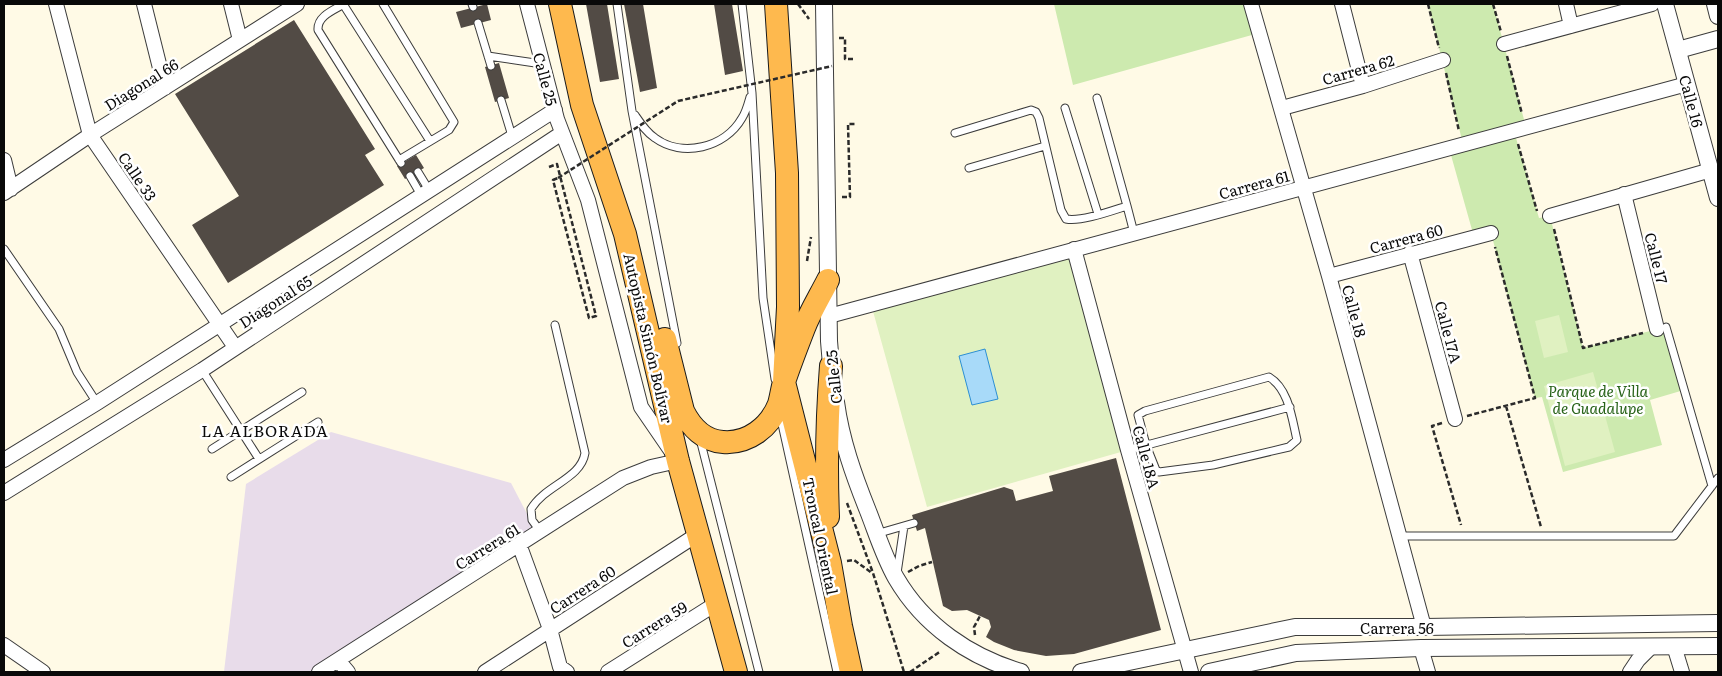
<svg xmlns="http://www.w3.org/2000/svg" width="1722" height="676" font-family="Literata,serif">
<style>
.industrial{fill:#e8dcea}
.green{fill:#cdeaaf}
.pitch{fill:#e0f1c1}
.water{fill:#a8daf9;stroke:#2c8fd3}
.building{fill:#524b45}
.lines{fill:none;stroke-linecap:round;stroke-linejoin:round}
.service-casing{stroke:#3c3c3c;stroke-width:9}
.minor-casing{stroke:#3c3c3c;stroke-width:16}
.tertiary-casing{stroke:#3c3c3c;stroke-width:18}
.trunk-casing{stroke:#1a1a1a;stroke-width:24}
.path{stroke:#2b2b2b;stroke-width:2.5;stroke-dasharray:5 2.5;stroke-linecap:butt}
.service{stroke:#fff;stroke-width:7}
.minor{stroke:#fff;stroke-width:14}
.tertiary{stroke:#fff;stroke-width:16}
.trunk{stroke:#feb94e;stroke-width:22}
.path-bridge{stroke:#2b2b2b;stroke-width:2.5;stroke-dasharray:5 2.5;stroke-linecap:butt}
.labels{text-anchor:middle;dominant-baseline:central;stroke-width:5;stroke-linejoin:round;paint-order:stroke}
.street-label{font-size:15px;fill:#090909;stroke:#fff}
.park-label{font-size:15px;font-style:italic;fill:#276218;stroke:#fff}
.neighbourhood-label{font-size:16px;letter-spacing:1px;fill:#090909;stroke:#fff}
</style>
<rect width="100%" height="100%" fill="#fffae6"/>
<path class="industrial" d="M331,432l180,51 26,50 -218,139h-95l22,-188z"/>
<path class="green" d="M1054,4h197l8,29 -186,52z
M1428,4h65l33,123 -12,4 25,87 11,-2 33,132 83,-21 18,63 -34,10 12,45 -99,27 -21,-75 -7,1 -44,-165 -17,4 -25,-89 14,-4z"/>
<path class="pitch" d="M1074,249l54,201 -201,57 -56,-203z
M1559,315l9,37 -24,6 -9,-37z
M1593,372l22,80 -50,14 -21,-80z"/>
<path class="water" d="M985,349l13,50 -26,6 -13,-49z"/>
<path class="building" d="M487,4l4,16 -30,8 -5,-16z
M586,4h21l12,75 -19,3z
M624,4h19l14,84 -17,4z
M714,4h18l11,67 -18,4z
M294,20l81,129 -10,6 19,30 -156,98 -36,-58 47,-29 -64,-102z
M499,63l10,35 -14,4 -10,-35z
M416,155l8,13 -19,11 -8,-13z
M1116,458l45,172 -87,24 -28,2 -32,-6 -20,-8 -8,-5 5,-10 -2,-7 -22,-10 -15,1 -9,-5 -18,-78 -8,3 -5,-16 92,-28 9,3 3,11 37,-10 -4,-15z"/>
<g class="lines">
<g class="service-casing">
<path id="service" d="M343,4l87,137
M344,4c-10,6 -27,12 -26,26l83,133
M383,4l71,118 -5,8 -50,30
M472,4l1,3
M617,4l15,107 45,232
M742,4l10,89 11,205 12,81
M478,23l13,43
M488,56l54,8
M501,100l11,36
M1065,108l33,106
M635,115c6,9 11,17 20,23 27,20 70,10 87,-20 4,-6 6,-14 8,-21
M955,133l76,-23 5,2 3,6 22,92 5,9c15,3 45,-8 61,-13l-30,-108
M969,168l76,-22
M418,172l11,18
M410,176l11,19
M1127,206l7,27
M4,249l55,80 18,43 20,31
M1666,327l46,159
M202,370l57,89
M1269,377c20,12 23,42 28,63l-8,7 -76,18 -54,7 -3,-2 -10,-25 -8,-30 7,-4z
M780,415l57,257
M700,439l59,233
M212,449l90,-57
M1128,450l162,-43
M231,477l87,-55
M540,531l-8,-11 -1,-11c14,-24 50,-30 54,-56l-30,-128
M876,534l38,-11
M1400,536h274l44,-58
M897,573l7,-47"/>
</g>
<g class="minor-casing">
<path id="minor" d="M56,4l34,131 145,212
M144,4l21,84
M231,4l9,36
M1251,4l78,272 95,351
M1342,4l21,82
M1566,4l5,22
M1504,44l148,-40
M1282,108l81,-22 80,-26
M4,160l7,29
M4,193l86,-58 207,-131
M1624,194l33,135
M1550,216l161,-46
M1074,249l54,201 63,222
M1410,253l45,166
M1329,276l162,-43
M250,305l-4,9c5,8 14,9 23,10
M829,316l858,-232
M4,460l93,-57 458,-293
M4,493l198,-123 360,-237
M519,544l31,85 10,38 7,5
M4,645l39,27
M1674,646l8,26
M1421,648l7,24
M338,660l10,12
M319,672l304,-194 28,-11 27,-6 -37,-54 -53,-207 -31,-81 -30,-115
M485,672l213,-138
M608,672l109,-69
M1630,672l8,-12 14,-14"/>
</g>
<g class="tertiary-casing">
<path id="tertiary" d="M824,4l5,337 3,36
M1665,4l53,194
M1715,4l3,12
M1678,50l40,-11
M836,402c5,38 18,74 32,109 9,23 16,46 28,67 28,48 74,79 125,94
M1081,672l214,-45h129l294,-4
M1209,672l87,-19 125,-5 297,-2"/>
</g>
<g class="trunk-casing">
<path id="trunk" d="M560,4l22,101 43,129 53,227 58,211
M776,4l11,169 1,134 -4,75 46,181 11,63 10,46
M665,339l18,72c8,16 21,30 40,31 25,2 47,-15 56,-38 2,-7 3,-15 5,-22 6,-18 13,-36 20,-54 6,-16 16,-32 24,-48
M828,517c-2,-51 -1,-101 3,-151"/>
</g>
<path class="path" d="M798,4l11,15
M1428,4l11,44
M1493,4l8,28
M839,38h6v21h9
M1507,56l15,58
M1446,73l13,58
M1518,144l19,67
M549,167l8,-3 39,152 -7,2 -36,-138 5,-2
M842,197h8l-2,-73h7
M1554,229l29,119 60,-15
M807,261l4,-24
M1506,406l35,121
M1467,416l68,-18 -40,-151
M1442,423l-10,3 29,99
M847,503l26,70 31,99
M847,561l7,-1 18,13
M908,572l11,-6 13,-4
M975,635l-1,-8 6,-11
M910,672l31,-21"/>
<use href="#service" class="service"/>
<use href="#minor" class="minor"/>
<use href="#tertiary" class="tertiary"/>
<use href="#trunk" class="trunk"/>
<path class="path-bridge" d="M558,178l120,-77 154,-35"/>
</g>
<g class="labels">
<g class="street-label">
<text transform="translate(1358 69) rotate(-16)">Carrera 62</text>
<text transform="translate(546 79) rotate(75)">Calle 25</text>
<text transform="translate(141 84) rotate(-32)">Diagonal 66</text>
<text transform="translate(1692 101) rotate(75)">Calle 16</text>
<text transform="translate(138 176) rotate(56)">Calle 33</text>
<text transform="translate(1254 184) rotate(-15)">Carrera 61</text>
<text transform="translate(1406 238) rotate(-15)">Carrera 60</text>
<text transform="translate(1657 258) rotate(76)">Calle 17</text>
<text transform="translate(275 301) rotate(-33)">Diagonal 65</text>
<text transform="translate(1355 311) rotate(75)">Calle 18</text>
<text transform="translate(1449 332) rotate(75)">Calle 17A</text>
<text transform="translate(649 338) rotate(77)">Autopista Simón Bolívar</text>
<text transform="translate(833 377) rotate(-96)">Calle 25</text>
<text transform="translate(1147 457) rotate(75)">Calle 18A</text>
<text transform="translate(821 536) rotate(78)">Troncal Oriental</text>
<text transform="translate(487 546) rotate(-32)">Carrera 61</text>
<text transform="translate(582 589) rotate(-33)">Carrera 60</text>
<text transform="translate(654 624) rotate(-32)">Carrera 59</text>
<text x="1397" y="627">Carrera 56</text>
</g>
<g class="park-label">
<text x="1598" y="390">Parque de Villa<tspan x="1598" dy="17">de Guadalupe</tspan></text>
</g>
<g class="neighbourhood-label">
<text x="265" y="430">LA ALBORADA</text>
</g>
</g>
<rect width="1722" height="676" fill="none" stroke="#090909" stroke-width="10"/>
</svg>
